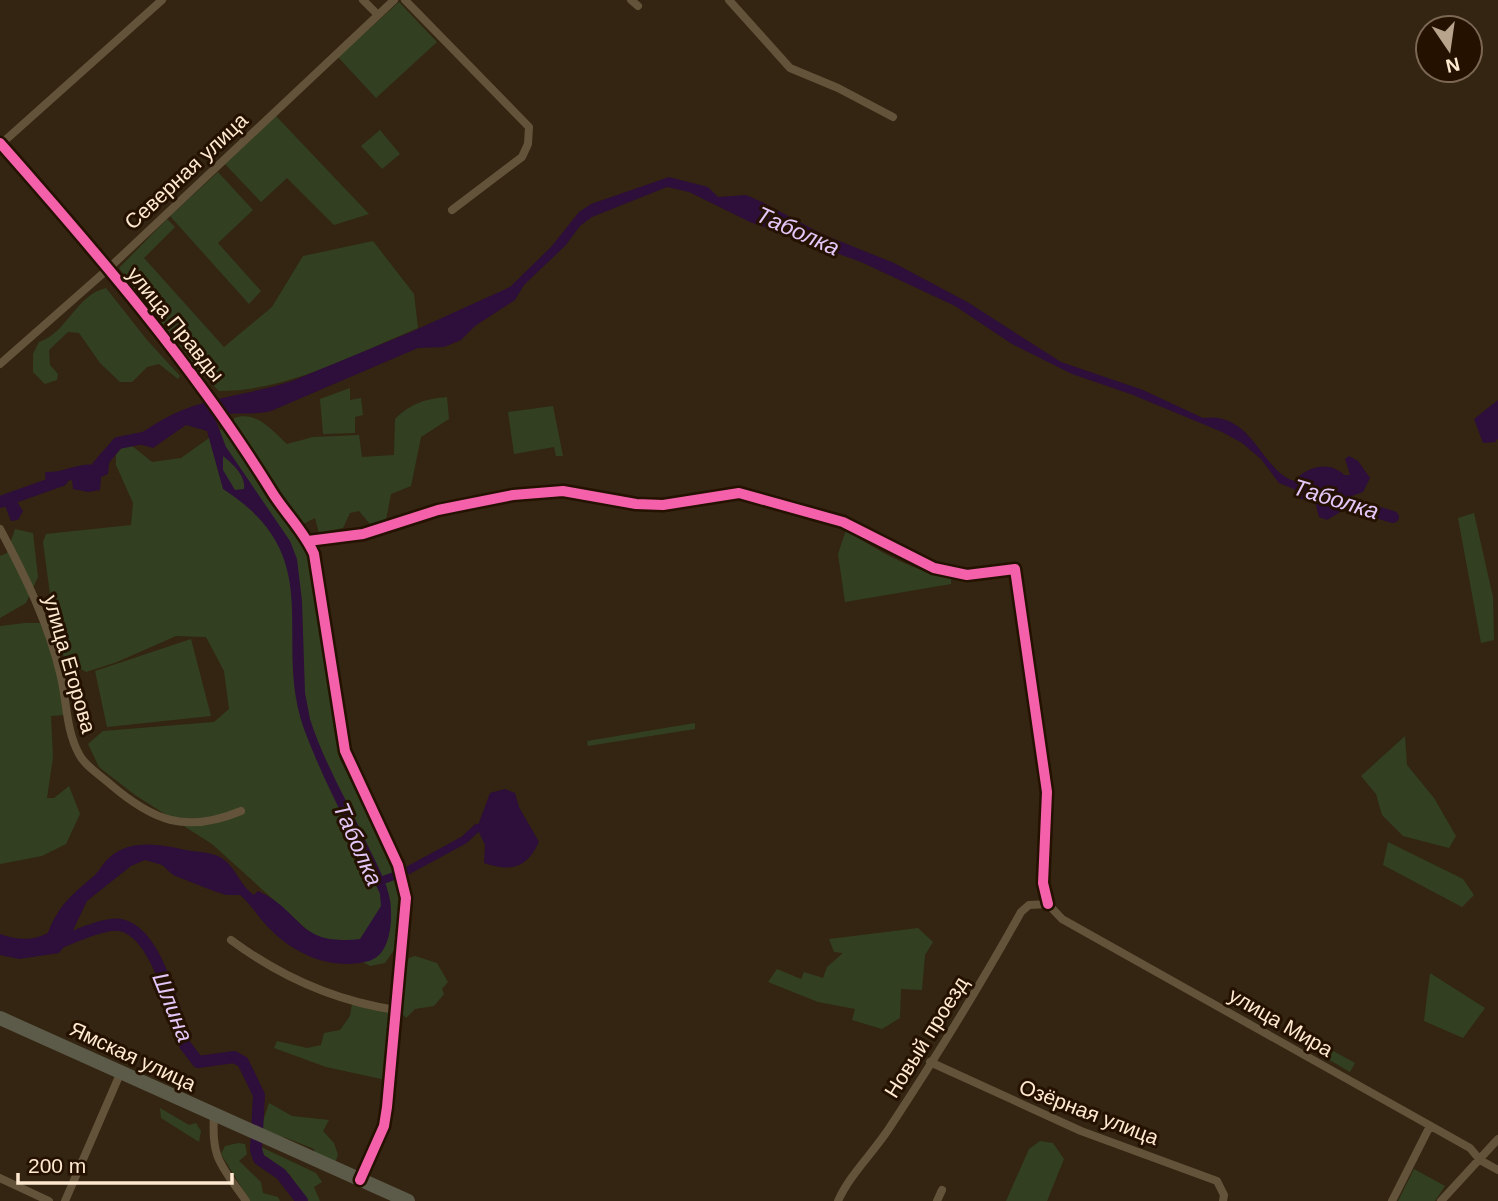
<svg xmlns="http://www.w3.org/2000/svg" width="1498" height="1201" font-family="Arial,sans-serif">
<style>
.green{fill:#324021}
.water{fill:#2e0e3a;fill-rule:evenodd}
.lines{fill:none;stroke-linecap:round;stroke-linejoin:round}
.canal{stroke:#2e0e3a;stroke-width:8}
.river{stroke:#2e0e3a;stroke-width:12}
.street{stroke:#64533b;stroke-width:8}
.secondary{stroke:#645842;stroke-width:10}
.highway{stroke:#5c5a49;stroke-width:14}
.cycleway-casing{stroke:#241100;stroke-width:15}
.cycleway{stroke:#f560ab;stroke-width:10}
.labels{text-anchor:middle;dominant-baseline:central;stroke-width:6;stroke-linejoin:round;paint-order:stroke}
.street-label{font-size:21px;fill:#ffe9d0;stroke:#241100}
.water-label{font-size:23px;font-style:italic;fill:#e4c7f8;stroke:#241100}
</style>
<rect width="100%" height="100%" fill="#332511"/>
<path class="green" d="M399,2l38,40 -61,56 -38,-41z
M276,116l93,98 -35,11 -47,-47 -26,24 -36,-38z
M380,130l20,24 -18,15 -21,-23z
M218,172l35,38 -35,33 43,48 -12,13 -79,-88z
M167,219l8,8 -31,31 80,89 48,-40 31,-51 70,-15 41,53 4,34c-64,26 -129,63 -199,63l-19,-19 -81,-104z
M106,288l41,52 33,36 -2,3 -19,-15 -12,3 -15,15h-12l-20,-19 -21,-30 -11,-1 -19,18 1,15 8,9 -1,6 -12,4 -12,-12v-18l6,-12c28,-9 37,-47 67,-54z
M350,388v12l11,-2 2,17 -8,2v16l-32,1 -3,-35z
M447,397l2,22 -28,18 -10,49 -20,8 -5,26 -16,4 -11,-13 -9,2 -7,15 -24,5 -4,-15 -14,7 -67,-101v-6c23,-8 38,13 53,26l26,-7 46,-2 3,22 32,-2 1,-36c16,-16 31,-20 52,-22z
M553,406l10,50h-7l-2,-9 -40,7 -6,-42z
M223,428l41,64 36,49 11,22 28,194 46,93 14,36v57l-14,20 -15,3 -63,-36 -95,-86 -77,-49 -36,-28 -11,-23 15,-13 111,-9 15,-13 -5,-38 -18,-34 -30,-1 -59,26 -31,10 -21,-13 -9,-20 -13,-97 3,-8 85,-9 2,-22 -17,-38v-15l15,-5 21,17 29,-4z
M1474,513l19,84 1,43 -13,3 -23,-125z
M15,529l18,4 5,44 -12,26 -26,15v-62l7,-3z
M846,530c30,20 69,42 105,48v6l-106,18 -7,-48z
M25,623h15l16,38 8,54 -13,1 2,41 -6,41h7l15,-12 11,28 -14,30 -24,12 -42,8v-238z
M191,639l20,77 -104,11 -12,-56z
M695,723v6l-107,17 -1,-5z
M1405,736l2,29 27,33 22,38 -7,12 -46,-12 -21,-21 -6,-21 -15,-18z
M1388,842l75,37 11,16 -12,12 -79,-42z
M918,928l15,14 -8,13 -3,35 -21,-1 -1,29 -18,11 -30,-9 3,-11 -37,-7 -50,-20 9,-13 24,10 3,-7 19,6 4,-11 16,-14 -9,-1 -5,-13z
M415,956l22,7 11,19 -6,7 2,5 -10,12 -19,3 -9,9 -6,-7 4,-42 5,-11z
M1430,973l55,35 -22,30 -39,-17z
M352,1004l40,7 -6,69 -60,-13 -52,-19 3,-7 30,7 14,-3 3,-12 16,-3 10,-14z
M1286,1025l69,38 -5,9 -68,-40z
M269,1103l23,13 37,4 -6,11 11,12 4,12 -3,8 -19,-7 -2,-7 -30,-12 -8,2 -15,-12z
M160,1108l29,17 7,-2 5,8 -2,11 -38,-24z
M1040,1141l13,2 11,16 -17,42h-41l23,-52z
M238,1143l7,1 2,10 -8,7 22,21 2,11 15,4 2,4h-30l-29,-47 4,-8z
M261,1147l55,26 6,9 -8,5 6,14h-14l-16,-26 -29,-17z
M1414,1169l31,17 -10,15h-37z"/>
<path class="water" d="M669,177l39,10 10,10 28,-2 18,8 58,31 72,29 75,40 92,59 82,28 60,28c50,-7 58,53 91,63 13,-14 35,-21 50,-6h6l-5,-16 4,-3 9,5 12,17 -7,14 -14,5 31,13 -3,9 -30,-11 -20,12 -8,-3 -3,-12 -5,-5 -11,-1 -6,-10 -15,-6 -18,-24 -19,-16 -20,-11 -89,-37 -61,-21 -60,-30 -57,-38 -94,-44 -111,-40 -61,-30 -22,-5 -75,30 -12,9 -14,19 -42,40 -9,15 -40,26 -14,14 -17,7 -26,1 -147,63c-20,5 -37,0 -57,5l12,31 64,94 7,18 5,42 3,92 5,26c14,44 39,85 58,127 8,17 19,36 22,54 3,19 1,55 -21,61 -36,10 -75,-6 -101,-34 -10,-10 -17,-23 -28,-32h-14l-15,-5 -38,-15 -11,-10 -17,-5 -14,6 -44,35 -20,42 -8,10 -40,6 -19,-4v-21c16,6 33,7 48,-1 10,-28 26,-40 47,-58 5,-5 8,-12 14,-17 22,-20 51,-13 77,-8 10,2 23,2 32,6 18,9 21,29 36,39l4,-4c47,22 38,55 102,48l21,-33 -1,-12c-24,-55 -55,-108 -76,-165 -33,-93 27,-171 -81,-240l-16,-58 -21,-6 -33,23 -14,-4v-9c53,-40 94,-35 153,-54l119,-49 99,-45 41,-40 28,-35 12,-8zM223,456c10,8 23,20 21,33l-9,1 -12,-20z
M1498,400v39l-3,3 -12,1 -9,-24z
M106,453l4,2 -2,19 -7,3 -1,13 -12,2 -15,-3 -1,-9 -26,6 -1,-14c19,1 33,-10 51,-7z
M12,494l11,17 -5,9 -7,1 -7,-18 2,-7z
M505,789l10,4 4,14 20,35c-13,27 -28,30 -55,21l1,-18 -8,-17 13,-35z"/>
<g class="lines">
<path class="canal" d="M405,872l59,-32 13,-12
M383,880l11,-4"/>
<path class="river" d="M98,466l20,-23 35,-7
M0,502l62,-22
M1363,508l30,9
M55,944c18,-6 38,-17 56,-19 44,-7 64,89 74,120l13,17 36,-5 9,5 16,33 -3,55 3,9 22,15 21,27"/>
<path class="street" d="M363,0l15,15
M405,0l124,127 -1,17 -6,13 -70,53
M631,0l7,6
M729,0l61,68 48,20 55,29
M1,144l161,-144
M0,364l108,-95 286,-269
M0,529c25,47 49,95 61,148 6,26 5,53 18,77 6,12 21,21 31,30 43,37 76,50 131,27
M308,541l55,-7 75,-24 75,-15 50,-4 73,13 27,1 76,-12 104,29 91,46 33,7 48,-6 32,223 -4,91 5,21
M1048,904l14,15 408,229 10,12 18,10
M231,940c50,37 104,61 165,70
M930,1062l151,69 136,50 7,14 -1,6
M214,1116c-3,44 8,50 32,85
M0,1178l49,23
M65,1201l55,-127
M838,1201c12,-27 36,-49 52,-74 46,-70 90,-141 131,-215l8,-7 19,-1
M937,1201l5,-11
M1392,1201l38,-75
M1441,1201l57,-62"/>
<path class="secondary" d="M0,143c97,110 195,224 272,349 13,21 32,39 42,62l31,197 53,114 8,33 -19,209 -3,19 -24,54"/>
<path class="highway" d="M0,1018l408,183"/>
<g class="cycleway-casing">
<path id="cycleway" d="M0,143c97,110 195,224 272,349 13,21 32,39 42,62l31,197 53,114 8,33 -19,209 -3,19 -24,54
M308,541l55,-7 75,-24 75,-15 50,-4 73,13 27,1 76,-12 104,29 91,46 33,7 48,-6 32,223 -4,91 5,21"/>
</g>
<use href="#cycleway" class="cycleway"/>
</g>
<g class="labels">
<g class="street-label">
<text transform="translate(186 171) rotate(-43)">Северная улица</text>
<text transform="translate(176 324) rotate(51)">улица Правды</text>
<text transform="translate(70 664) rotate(74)">улица Егорова</text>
<text transform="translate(1281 1022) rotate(30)">улица Мира</text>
<text transform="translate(926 1037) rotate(-58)">Новый проезд</text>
<text transform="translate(133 1056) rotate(25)">Ямская улица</text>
<text transform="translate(1089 1112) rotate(21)">Озёрная улица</text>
</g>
<g class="water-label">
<text transform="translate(798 231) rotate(24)">Таболка</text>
<text transform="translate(1336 499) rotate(17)">Таболка</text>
<text transform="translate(358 844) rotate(66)">Таболка</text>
<text transform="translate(173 1007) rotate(68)">Шлина</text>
</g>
</g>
<g transform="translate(1449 49) rotate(167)"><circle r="33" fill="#241100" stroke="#7c6753" stroke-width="2"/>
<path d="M0-5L12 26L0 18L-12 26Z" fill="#b8a48d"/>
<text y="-10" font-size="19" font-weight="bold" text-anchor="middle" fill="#ffe9d0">N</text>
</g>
<path d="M18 1173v10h214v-10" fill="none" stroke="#ffe9d0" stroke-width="3.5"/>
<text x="28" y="1173" font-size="21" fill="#ffe9d0" stroke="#241100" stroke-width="5" paint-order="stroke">200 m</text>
</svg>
